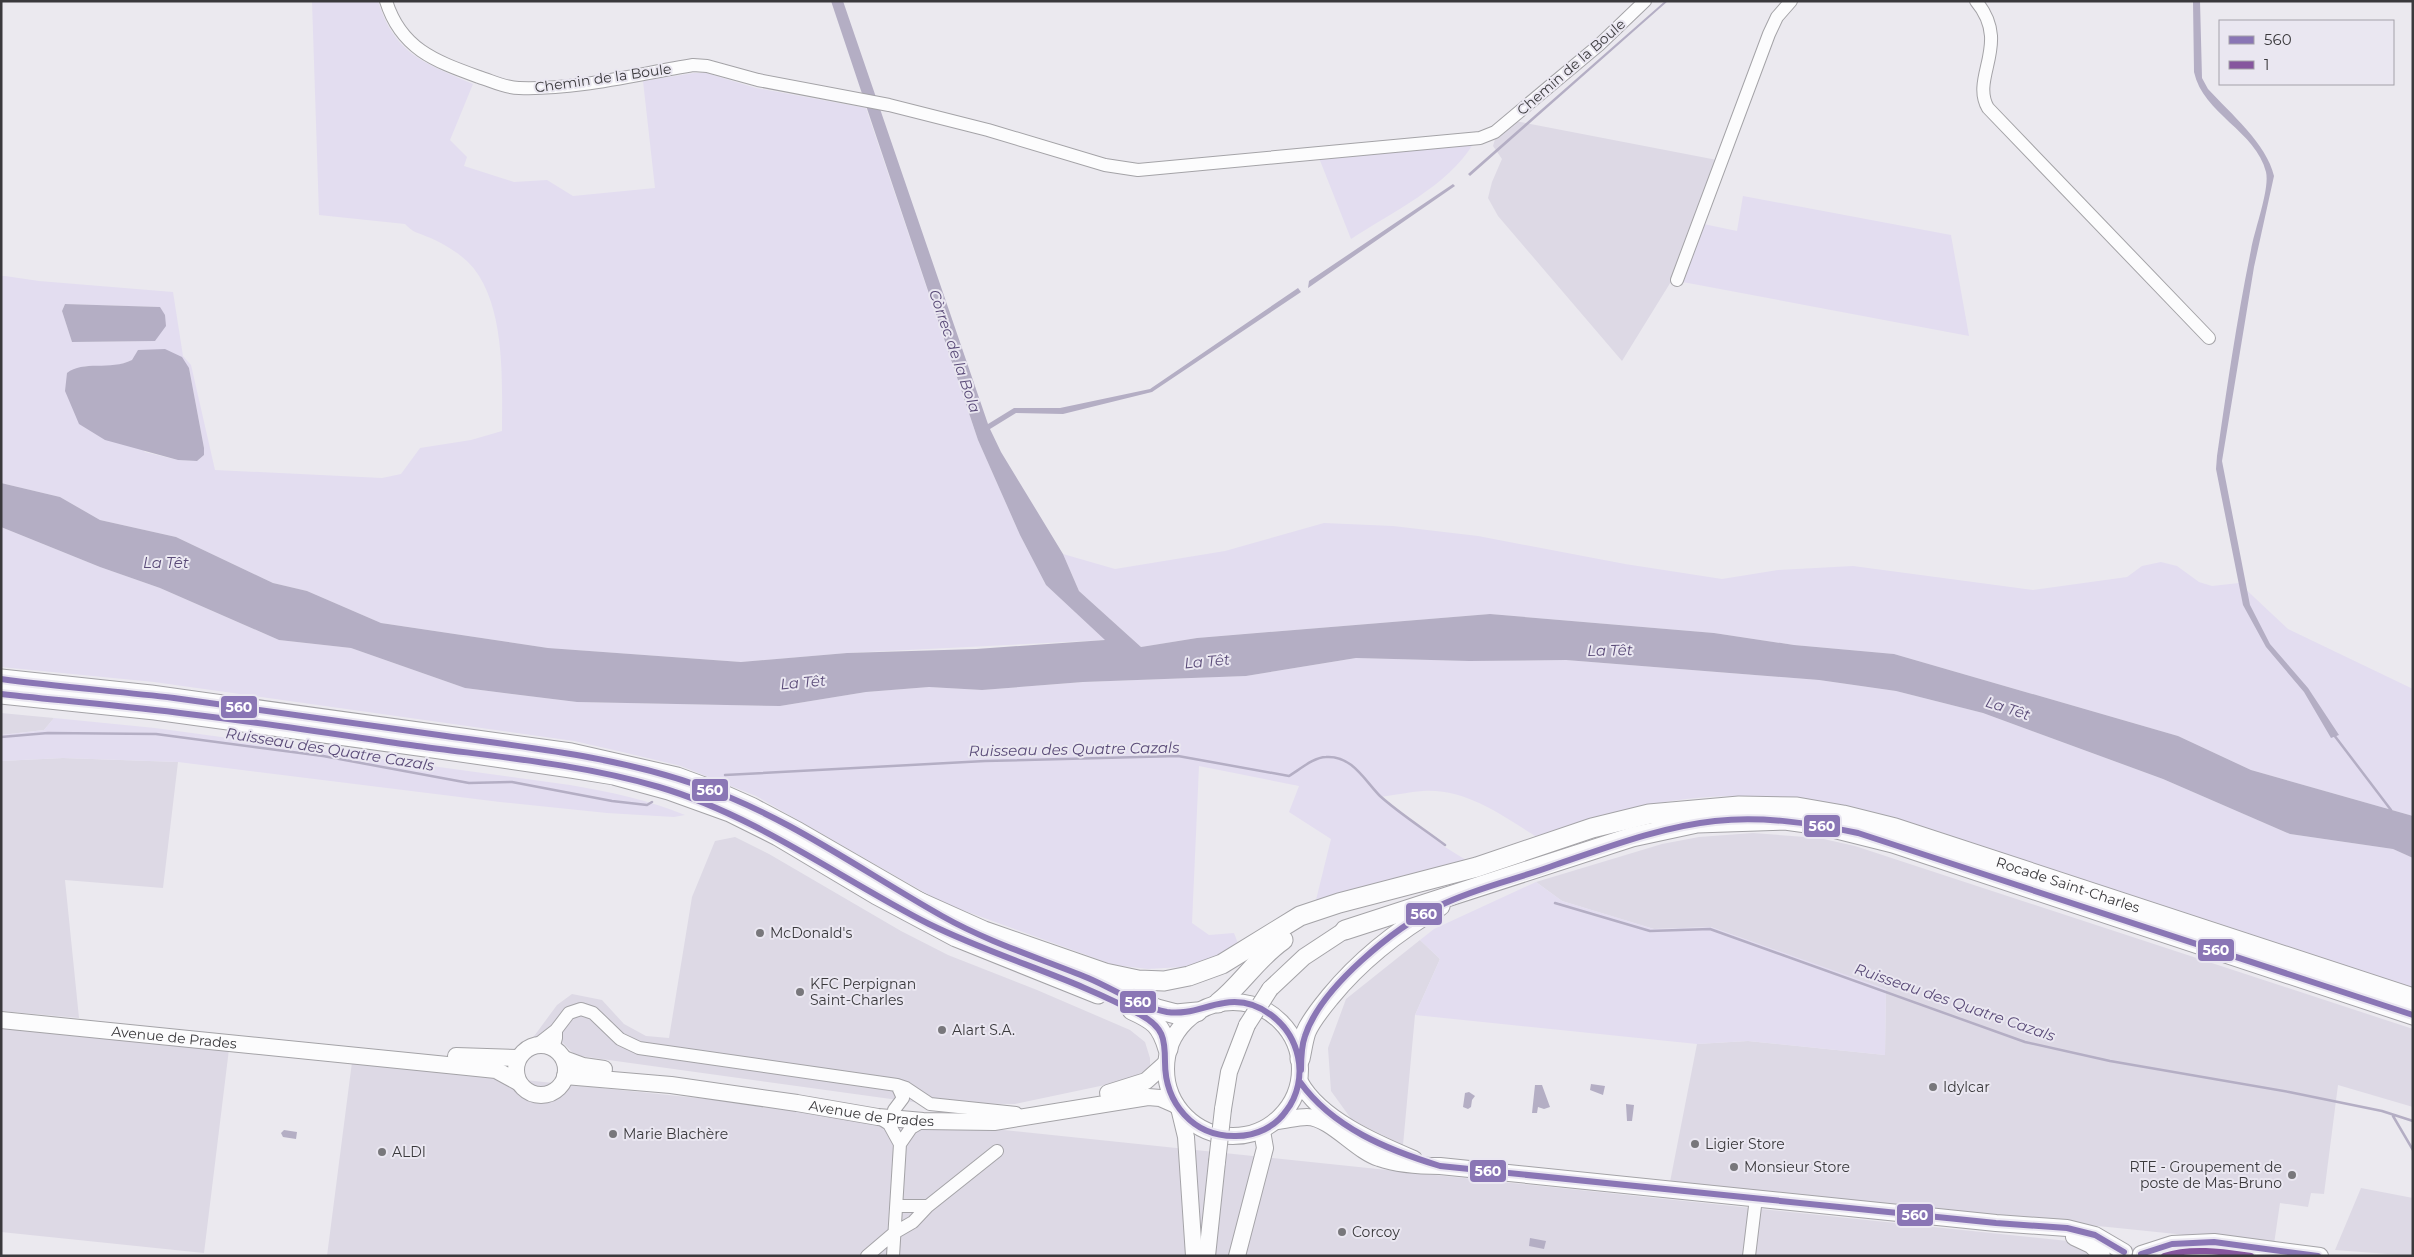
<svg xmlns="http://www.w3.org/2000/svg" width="2414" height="1257" font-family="Montserrat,sans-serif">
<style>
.built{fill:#ddd9e5}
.green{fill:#e3ddf0;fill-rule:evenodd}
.water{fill:#b4aec4}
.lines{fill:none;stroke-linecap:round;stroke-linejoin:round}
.stream{stroke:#b4aec4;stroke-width:2.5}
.minor-casing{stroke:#a4a3a7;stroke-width:14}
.major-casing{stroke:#a4a3a7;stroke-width:18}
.highway-casing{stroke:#a4a3a7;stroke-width:21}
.minor{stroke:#fcfcfd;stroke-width:12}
.major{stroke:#fcfcfd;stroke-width:16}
.highway{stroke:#fcfcfd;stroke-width:19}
.major-bridge-casing{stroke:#a4a3a7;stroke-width:18;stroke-linecap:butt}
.major-bridge{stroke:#fcfcfd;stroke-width:16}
.bus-1-casing{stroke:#eae7f1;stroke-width:10}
.bus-2-casing{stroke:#eae7f1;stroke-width:10}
.bus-1{stroke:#8a76b5;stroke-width:6}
.bus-2{stroke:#86569e;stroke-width:6}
.poi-dot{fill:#78777b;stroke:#eae7f1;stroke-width:2}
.labels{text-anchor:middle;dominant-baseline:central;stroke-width:4;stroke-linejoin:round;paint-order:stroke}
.street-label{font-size:14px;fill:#3a393c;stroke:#eae7f1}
.poi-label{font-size:14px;fill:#3a393c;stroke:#eae7f1;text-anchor:start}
.water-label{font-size:15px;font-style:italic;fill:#5a4b78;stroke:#eae7f1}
.line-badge{stroke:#eae7f1;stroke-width:2}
.badge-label{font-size:14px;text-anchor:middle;font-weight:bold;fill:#fff}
</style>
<rect width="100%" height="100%" fill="#ebe9ef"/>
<path class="built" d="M1515,121l202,39 -45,120 -50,81 -124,-145 -10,-18 4,-16 10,-23 -9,-13 3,-10z
M1,713l21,2 32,3 -10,12 -43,5z
M63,758l115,4 -15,126 -98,-8 14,138 -78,-7v-250z
M1753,833l66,5 36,8 558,183v78l-75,-22 -14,109 -13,-1 -3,14 -28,-4 -6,41 -604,-62 27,-138 51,-3 137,14 1,-65 -175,-63 -57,2 -92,-28 -26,-19 126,-38 37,-7z
M735,837l34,17 132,77 47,24 89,35 93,40 15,12 5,16v8l-9,7 -17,8 -109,23 -95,-1 -333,-46 -12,-2 -12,-12 -31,-4 25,-34 15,-11 30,6 22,24 22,12 23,2 23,-141 23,-56z
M1420,940l20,19 -25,56 -12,130 -51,-25 -21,-29 -3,-43 18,-49z
M1,1027l228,22 -25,204 -203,-21z
M352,1062l1859,194h-1884z
M2361,1188l52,10v58l-78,-6z"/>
<path class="green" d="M312,1h66c17,54 47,62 95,83l-23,56 17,17 -3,9 50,16 33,-2 26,16 82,-8 -12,-107 51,-8h12l50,15 110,20 112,332 42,95 26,50 60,55 -259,13 -106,9 -193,-14 -167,-25 -74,-32 -34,-8 -97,-46 -76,-17 -40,-23 -59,-14v-207h4l34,5 134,11 10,64 8,9 24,105 167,8 19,-4 19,-26 51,-8 31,-9c0,-52 5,-140 -41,-175 -9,-7 -22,-15 -33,-19 -11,-5 -13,-3 -23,-13l-86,-9zM65,304l95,3 -5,34 -83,1 -10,-31zM133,360l56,8 15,80v7l-7,6 -19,-1 -33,-8 -61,-86 29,1z
M1473,144c-25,42 -81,68 -122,95l-32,-81z
M1743,196l208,39 18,101 -297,-56 22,-58 43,9z
M1324,523l69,3 85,10 147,28 97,15 56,-9 75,-4 180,24 94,-13 15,-11 19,-4 16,4 22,16 13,4 27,-3 49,46 125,60v127l-162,-46 -73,-34 -284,-82 -100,-9 -80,-12 -224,-19 -293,24 -56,9 -62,-56 -16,-37 52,15 110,-18z
M1,527l99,40 60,21 119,52 72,8 114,40 112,14 203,4 86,-14 63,-5 53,3 101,-8 163,-6 110,-18 113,3 97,-1 253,20 77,11 87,22 180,66 127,55 103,15 20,9v131l-559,-182c-80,-13 -144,-17 -223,2 -31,7 -61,20 -91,30 -36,-22 -73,-51 -117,-48 -14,1 -28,4 -42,6l64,50 24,15 -153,38 15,-61 -42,-27 10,-26 -100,-20 -7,157 17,12 25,-2 5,13 -42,20 -49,3 -34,-4 -171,-62 -187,-107 -75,-30 -63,-15 -44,-10 -420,-59 -153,-15z
M54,718l101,10 415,57c40,7 79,15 115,30l-11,2 -67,-4 -107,-11 -322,-40 -115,-4 -62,3v-26l43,-5z
M1536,882l26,19 92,28 57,-2 175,62 -1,66 -137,-14 -51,3 -282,-29 25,-56 -20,-19 14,-11z"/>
<path class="water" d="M831,1h12l145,423 26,-16h46l90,-19 148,-101 3,4 -149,100 -89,22 -47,-1 -26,16 11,23 62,102 16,37 62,56 56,-9 293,-24 224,19 80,12 100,9 284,82 73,34 162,46v42l-20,-9 -103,-15 -127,-55 -180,-66 -87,-22 -77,-11 -253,-20 -97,1 -113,-3 -110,18 -163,6 -101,8 -53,-3 -63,5 -86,14 -203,-4 -112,-14 -114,-40 -72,-8 -119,-52 -60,-21 -99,-40v-44l59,14 40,23 76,17 97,46 34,8 74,32 167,25 193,14 106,-9 129,-4 129,-9 -59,-55 -26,-50 -42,-95z
M1665,1h3l-198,175 -2,-2z
M2193,1h7l2,77 6,11c22,24 59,55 66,87l-20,91 -32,194 28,144 20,39 38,44 31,47 -8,3 -27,-46 -38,-45 -23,-42 -27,-136 1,-13c10,-69 20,-138 34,-206 3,-19 19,-61 15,-78 -10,-41 -63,-58 -72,-100z
M1453,184l2,2 -147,102 1,-7z
M65,304l95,3 5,8 1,11 -11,15 -83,1 -10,-31z
M165,349l17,8 7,11 15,80v7l-7,6 -19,-1 -73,-20 -26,-16 -14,-33 2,-18c16,-13 43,-2 65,-13l6,-10z
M1591,1084l14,2 -2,9 -13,-5z
M1535,1085h7l8,22 -6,2 -6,-2 -1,6h-5z
M1469,1092l6,4 -3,4 -1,7 -3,2 -5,-2 2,-14z
M1626,1104l8,1 -2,16h-5z
M284,1130l13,2 -1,7 -13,-2 -2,-4z
M1530,1238l16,3 -2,8 -15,-3z"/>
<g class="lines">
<path class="stream" d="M2334,735l57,75
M1,737l47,-4 108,1 167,22 146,27 43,-1 100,19 35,4 5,-3
M725,775l260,-14 193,-5 111,20c10,-6 25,-19 37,-19 26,-2 39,24 54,39 20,18 44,33 65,49
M1555,903l95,28 60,-2 315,113 85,19 179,31 93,19 31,10
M2393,1116l20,34"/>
<g class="minor-casing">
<path id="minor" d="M386,1c15,48 49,60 93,76 13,4 26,11 40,11 58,2 118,-14 174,-23l14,1 51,14 131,25 99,25 117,35 33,5 342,-32 15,-6 104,-87 46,-44
M1976,1c36,43 -6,76 12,107l221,230
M1677,280l92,-246 8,-17 14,-16
M538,1044l18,-14 13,-17 12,-4 12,4 27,26 19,9 258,37 9,3 24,16 86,9
M553,1048l3,-10v-8
M894,1110l9,-12 -6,-13
M878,1117l11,7 11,20
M897,1206h31
M867,1256l27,-23 19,-11 15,-16 69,-55
M893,1256l7,-112 11,-16 12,-7
M1749,1256l7,-58"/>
</g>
<g class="major-casing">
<g id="major">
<path d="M1270,989l34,-32 41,-27"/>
<circle cx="1233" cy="1069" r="67"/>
<path id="s1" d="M1,1020l466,47 29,3 22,12"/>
<circle cx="541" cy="1070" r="25"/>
<path d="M456,1056l62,2"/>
<path d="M564,1059l19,7 21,3"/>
<path id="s2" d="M565,1076l106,9 126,18 81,14 45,4 71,1 154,-25 12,1 16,7"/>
<path d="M1300,1082c20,37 76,61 114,77"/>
<path d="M1108,1093l38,-12 19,-17"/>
<path d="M1223,1109l6,-37 18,-47"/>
<path d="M1180,1112l6,25 8,119"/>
<path d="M1277,1121c10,-1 20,-4 30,-4 23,0 49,34 72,41 20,7 41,8 61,8l556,57 71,5 28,7 29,17"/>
<path d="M2074,1237l17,8 11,11"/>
<path d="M2141,1254l31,-10 42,-2 106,14"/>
<path d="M1207,1256l10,-94"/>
<path d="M1237,1256l28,-108 -3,-17"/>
</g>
</g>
<g class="highway-casing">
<g id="highway">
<path d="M1,679l150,16 420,58 106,24 38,14 36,16 47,25 130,75"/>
<path d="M1,694l154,16 278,38 138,20 43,7 55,15 61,22 48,24 99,59 79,42 142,57"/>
<path id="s3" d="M917,901l67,30 121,42 33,7 26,1 25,-5 33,-12 78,-48 39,-13 138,-36 115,-39 57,-14 90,-8 58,1 46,8 52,13 518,170"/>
<path d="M1345,930l287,-93 65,-14 88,-3 36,5 72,18 520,172"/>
<path d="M1085,977l72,32 19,5 21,-2"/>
<path d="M1218,1003c24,-19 39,-45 65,-63"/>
<path d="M1132,1010c22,10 29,15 36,39"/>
<path d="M1300,1059c2,-9 3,-18 6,-27 5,-12 15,-24 24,-35 31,-38 67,-66 110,-91"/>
</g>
</g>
<use href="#minor" class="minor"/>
<use href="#major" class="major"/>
<use href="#highway" class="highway"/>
<g class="major-bridge-casing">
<path id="major-bridge" d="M1247,1025l23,-36
M1217,1162l6,-53"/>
</g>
<use href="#major-bridge" class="major-bridge"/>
<g class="bus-1-casing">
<path id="bus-1" d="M1,679c58,8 115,12 173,19 90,12 181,25 272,38 85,12 172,21 254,50 87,30 162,85 242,130 46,26 97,42 146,62 26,11 52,29 79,34 21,3 37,-6 57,-9 34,-6 67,20 74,54 4,18 0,39 -12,54 -11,16 -30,25 -50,25 -43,1 -71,-33 -71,-74 0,-24 -2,-35 -24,-47 -67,-37 -143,-57 -212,-91 -90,-46 -172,-108 -270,-137 -78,-23 -161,-30 -242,-41 -76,-11 -152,-23 -229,-32 -62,-8 -125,-13 -187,-20
M1301,1070c0,-11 0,-23 4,-34 16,-49 90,-109 136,-131 37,-18 77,-26 114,-40 53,-18 105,-38 160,-44 48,-5 96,2 143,12l555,182
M1300,1082c33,46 88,68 140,84l556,57 71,5 28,7 29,17
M2141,1254l31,-10 42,-2 104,14"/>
</g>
<g class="bus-2-casing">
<path id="bus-2" d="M2164,1256c28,-9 59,-4 87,0"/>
</g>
<use href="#bus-1" class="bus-1"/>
<use href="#bus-2" class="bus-2"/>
</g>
<g class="poi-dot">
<circle cx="760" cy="933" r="5"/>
<circle cx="800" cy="992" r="5"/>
<circle cx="942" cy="1030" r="5"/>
<circle cx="1933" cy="1087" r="5"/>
<circle cx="613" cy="1134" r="5"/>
<circle cx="1695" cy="1144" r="5"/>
<circle cx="382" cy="1152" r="5"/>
<circle cx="1734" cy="1167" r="5"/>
<circle cx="2292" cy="1175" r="5"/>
<circle cx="1342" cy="1232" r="5"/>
</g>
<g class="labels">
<g class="street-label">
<text transform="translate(1571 67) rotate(-41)">Chemin de la Boule</text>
<text transform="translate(603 78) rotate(-8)">Chemin de la Boule</text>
<text stroke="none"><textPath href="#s3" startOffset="1208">Rocade Saint-Charles</textPath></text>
<text stroke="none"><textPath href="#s1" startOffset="174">Avenue de Prades</textPath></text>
<text stroke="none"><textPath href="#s2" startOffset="309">Avenue de Prades</textPath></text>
</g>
<g class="poi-label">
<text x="770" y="933">McDonald's</text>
<text x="810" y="984">KFC Perpignan<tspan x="810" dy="16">Saint-Charles</tspan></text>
<text x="952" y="1030">Alart S.A.</text>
<text x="1943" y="1087">Idylcar</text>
<text x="623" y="1134">Marie Blachère</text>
<text x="1705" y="1144">Ligier Store</text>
<text x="392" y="1152">ALDI</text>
<text x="1744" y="1167">Monsieur Store</text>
<text x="2282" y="1167" text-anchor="end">RTE - Groupement de<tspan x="2282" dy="16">poste de Mas-Bruno</tspan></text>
<text x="1352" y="1232">Corcoy</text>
</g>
<g class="water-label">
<text transform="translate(955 351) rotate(71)">Còrrec de la Bola</text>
<text x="166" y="562">La Têt</text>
<text transform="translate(1610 650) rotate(-1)">La Têt</text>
<text transform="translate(1207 661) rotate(-5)">La Têt</text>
<text transform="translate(803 682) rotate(-5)">La Têt</text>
<text transform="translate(2008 708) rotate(18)">La Têt</text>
<text transform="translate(330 749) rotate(9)">Ruisseau des Quatre Cazals</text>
<text transform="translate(1074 749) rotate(-1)">Ruisseau des Quatre Cazals</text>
<text transform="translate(1955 1002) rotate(19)">Ruisseau des Quatre Cazals</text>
</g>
</g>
<g class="line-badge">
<rect x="220" y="695" width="38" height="24" rx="5" fill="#8a76b5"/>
<rect x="691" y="778" width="38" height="24" rx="5" fill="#8a76b5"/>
<rect x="1803" y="814" width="38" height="24" rx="5" fill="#8a76b5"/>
<rect x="1405" y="902" width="38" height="24" rx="5" fill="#8a76b5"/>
<rect x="2197" y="938" width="38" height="24" rx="5" fill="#8a76b5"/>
<rect x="1119" y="990" width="38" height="24" rx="5" fill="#8a76b5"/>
<rect x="1469" y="1159" width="38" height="24" rx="5" fill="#8a76b5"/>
<rect x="1896" y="1203" width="38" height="24" rx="5" fill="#8a76b5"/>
</g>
<g class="badge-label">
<text x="239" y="712">560</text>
<text x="710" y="795">560</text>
<text x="1822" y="831">560</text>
<text x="1424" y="919">560</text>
<text x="2216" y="955">560</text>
<text x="1138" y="1007">560</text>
<text x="1488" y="1176">560</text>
<text x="1915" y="1220">560</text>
</g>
<rect width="2414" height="1257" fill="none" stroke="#3a393c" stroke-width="5"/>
<rect x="2219" y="20" width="175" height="65" fill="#eae7f1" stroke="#a4a1a9"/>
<rect x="2229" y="36" width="25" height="8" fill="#8a76b5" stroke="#a4a1a9"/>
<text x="2264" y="45" font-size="15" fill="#3a393c">560</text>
<rect x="2229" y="61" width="25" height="8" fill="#86569e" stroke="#a4a1a9"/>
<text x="2264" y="70" font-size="15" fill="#3a393c">1</text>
</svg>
